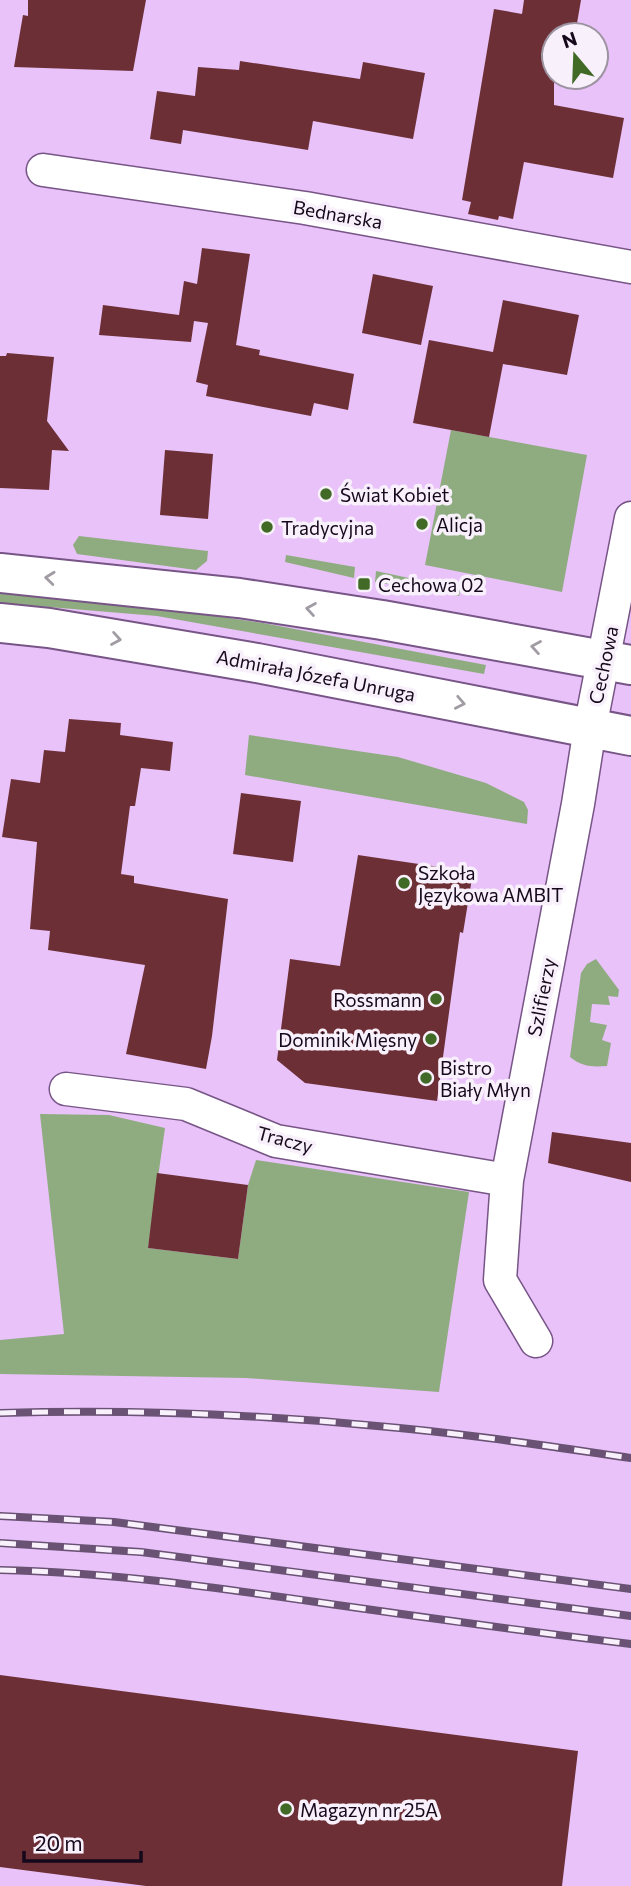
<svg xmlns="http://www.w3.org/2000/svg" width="631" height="1886" font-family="Commissioner,sans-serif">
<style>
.green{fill:#8fac80}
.building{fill:#6d2f36}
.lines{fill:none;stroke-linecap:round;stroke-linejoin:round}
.street-casing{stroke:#775586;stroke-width:35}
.secondary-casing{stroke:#775586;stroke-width:42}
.street{stroke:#fff;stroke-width:32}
.secondary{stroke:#fff;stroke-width:38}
.rail-casing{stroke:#695273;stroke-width:8}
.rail{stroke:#f8f0fb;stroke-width:5;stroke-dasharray:16;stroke-linecap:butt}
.oneway{stroke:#a19ca4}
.poi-dot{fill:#406a26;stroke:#f8f0fb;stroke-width:2.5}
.labels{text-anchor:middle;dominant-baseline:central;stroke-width:7;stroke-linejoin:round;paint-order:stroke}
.street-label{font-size:19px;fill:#15081b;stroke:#f8f0fb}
.poi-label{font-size:19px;fill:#15081b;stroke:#f8f0fb;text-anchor:start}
</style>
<rect width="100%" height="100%" fill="#e8c2f9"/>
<path class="green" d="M451,430l136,25 -25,137 -137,-27z
M79,536l129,15 -1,10 -11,9 -119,-16 -4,-9z
M286,555l69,12 -1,11 -69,-16z
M376,571l85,18 -2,7 -84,-14z
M0,590l103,9 160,24 223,42 -2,9 -327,-58 -157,-13z
M249,735l149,22 88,26 38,19 4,8 -1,14 -282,-49z
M596,959l23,31 -1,7 -10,-1 2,9 -18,-1 -2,18 17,3 -5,15 9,3 -4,23c-14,1 -25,1 -37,-9l11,-84 6,-9z
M40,1114l69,1 56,13 -17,120 90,11 10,-74 8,-25 213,32 -30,200 -193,-14 -246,-4v-34l64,-6z"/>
<path class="building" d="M28,0h118l-13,71 -119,-4 9,-52 5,1z
M524,0h57l-6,35h-21v70l70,13 -11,60 -89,-16 -11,57 -14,-3 -1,4 -30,-6 3,-12 -9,-2 32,-191 28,5z
M240,61l120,18 3,-17 62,11 -12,66 -100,-18 -5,29 -125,-20 -2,14 -31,-5 7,-48 38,5 3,-29 41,3z
M202,248l48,6 -14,91 24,5 -1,5 95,19 -6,36 -34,-7 -3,13 -105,-20 2,-11 -12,-3 12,-59 -14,-2 -3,21 -92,-7 4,-30 76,10 5,-34 13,3z
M373,274l60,12 -12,59 -59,-12z
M503,300l76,15 -12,60 -64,-11 -14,73 -76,-14 16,-83 64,12z
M7,353l47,4 -7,64 22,30 -17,-1 -3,40 -49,-2v-132h6z
M165,450l48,4 -5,65 -48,-4z
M69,719l52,4 -1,12 53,7 -3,29 -29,-3 -6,38h-5l-9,68 13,2v7l94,16 -16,137 -6,33 -80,-15 19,-89 -97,-15 2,-19 -20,-2 7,-87 -35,-5 9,-58 29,4 4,-33 21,2z
M241,793l60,8 -8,61 -60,-8z
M358,855l115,17 -10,61 -3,-1 -23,169 -132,-18 -28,-23 13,-101 50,7z
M552,1132l79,11v39l-83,-19z
M157,1173l91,12 -10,74 -90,-11z
M0,1675l578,76 -16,135h-416l-146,-19z"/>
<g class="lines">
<g class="street-casing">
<path id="street" d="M43,170l262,38 326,59
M66,1089l120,15 90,37 231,39
M536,1341l-36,-61 7,-100 71,-376 12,-76 41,-210"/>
</g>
<g class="secondary-casing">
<path id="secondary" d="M0,573l239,25 143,22 249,45
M0,623l49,5 208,35 374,73"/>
</g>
<use href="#street" class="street"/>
<use href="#secondary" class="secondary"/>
<g class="rail-casing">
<path id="rail" d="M0,1413c126,-4 252,1 377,13 85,7 170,20 254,32
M0,1516l114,6 517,67
M0,1543l141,9 490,64
M0,1570c113,2 225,19 337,35 98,14 196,27 294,39"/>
</g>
<use href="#rail" class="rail"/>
</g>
<defs><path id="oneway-chevron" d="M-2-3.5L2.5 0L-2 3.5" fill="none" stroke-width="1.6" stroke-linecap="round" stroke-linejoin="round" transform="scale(1.75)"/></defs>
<g class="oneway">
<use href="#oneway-chevron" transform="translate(50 578) rotate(-174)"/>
<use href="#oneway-chevron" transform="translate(311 609) rotate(-171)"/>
<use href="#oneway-chevron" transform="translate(116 639) rotate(10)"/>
<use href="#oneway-chevron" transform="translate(536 647) rotate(-170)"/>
<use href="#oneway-chevron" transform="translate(460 703) rotate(11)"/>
</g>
<g class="poi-dot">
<circle cx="326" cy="494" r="7"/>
<circle cx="422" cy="524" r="7"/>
<circle cx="267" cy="527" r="7"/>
<rect x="357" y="577" width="14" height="14" rx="3.5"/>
<circle cx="404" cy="883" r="7"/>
<circle cx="436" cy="999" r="7"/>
<circle cx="431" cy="1039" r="7"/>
<circle cx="426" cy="1078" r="7"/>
<circle cx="286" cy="1809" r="7"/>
</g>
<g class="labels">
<g class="street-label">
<text transform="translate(338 214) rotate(10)">Bednarska</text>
<text transform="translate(603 665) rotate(-78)">Cechowa</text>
<text transform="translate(316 675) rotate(11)">Admirała Józefa Unruga</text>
<text transform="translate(541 997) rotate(-79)">Szlifierzy</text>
<text transform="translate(285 1139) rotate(15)">Traczy</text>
</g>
<g class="poi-label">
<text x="340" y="494">Świat Kobiet</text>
<text x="436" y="524">Alicja</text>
<text x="281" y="527">Tradycyjna</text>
<text x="378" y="584">Cechowa 02</text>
<text x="418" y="872">Szkoła<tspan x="418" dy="22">Językowa AMBIT</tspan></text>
<text x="422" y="999" text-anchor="end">Rossmann</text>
<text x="417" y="1039" text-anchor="end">Dominik Mięsny</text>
<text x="440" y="1067">Bistro<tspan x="440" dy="22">Biały Młyn</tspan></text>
<text x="300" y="1809">Magazyn nr 25A</text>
</g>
</g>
<g transform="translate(575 56) rotate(341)"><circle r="33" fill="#f8f0fb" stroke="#9d93a1" stroke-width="2"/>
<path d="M0-5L12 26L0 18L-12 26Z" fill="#406a26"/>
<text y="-10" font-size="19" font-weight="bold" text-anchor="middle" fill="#15081b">N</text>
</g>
<path d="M24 1851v10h117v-10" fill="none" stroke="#15081b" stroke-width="3.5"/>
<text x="35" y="1851" font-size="21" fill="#15081b" stroke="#f8f0fb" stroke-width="5" paint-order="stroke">20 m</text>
</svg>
